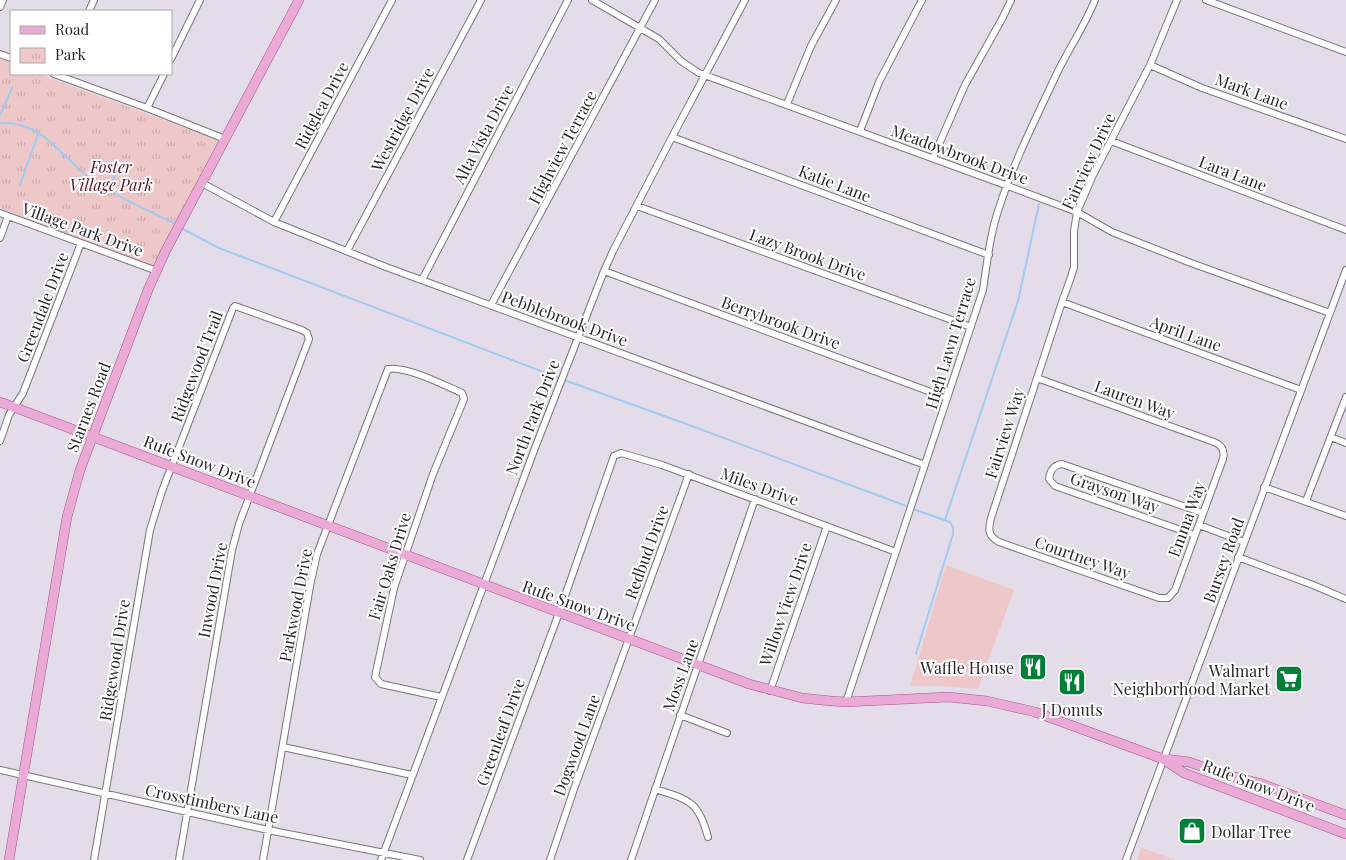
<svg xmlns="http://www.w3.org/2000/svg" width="1346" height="860" font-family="'Playfair Display',serif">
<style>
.grass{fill:#eec7c9}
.park{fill:url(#park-tufts)}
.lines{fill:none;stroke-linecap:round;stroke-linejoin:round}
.stream{stroke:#a1cbf0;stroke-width:2}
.minor-casing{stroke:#7a747f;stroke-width:8}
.major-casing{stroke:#9e5787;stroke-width:10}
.minor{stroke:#fff;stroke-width:6}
.major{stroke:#ebaad5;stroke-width:9}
.labels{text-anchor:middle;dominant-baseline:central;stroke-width:4;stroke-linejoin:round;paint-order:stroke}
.street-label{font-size:16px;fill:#29262b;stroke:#fff}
.park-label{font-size:16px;font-style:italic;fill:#54101e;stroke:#fff}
.poi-label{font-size:16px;fill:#29262b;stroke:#fff;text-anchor:end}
</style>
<defs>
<pattern id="park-tufts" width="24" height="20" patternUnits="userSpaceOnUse" patternTransform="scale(1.25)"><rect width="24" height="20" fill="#eec7c9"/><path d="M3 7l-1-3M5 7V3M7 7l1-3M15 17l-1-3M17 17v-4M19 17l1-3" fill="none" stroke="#ccabad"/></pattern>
</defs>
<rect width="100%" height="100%" fill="#e4dde9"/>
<path class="grass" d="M946,565l68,25 -36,99 -38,-3h-30z
M1141,848h1l34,12h-39z"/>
<path class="park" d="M0,59l11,4v11h28l179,66 -64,127 -154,-59z"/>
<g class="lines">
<path class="stream" d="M0,115l12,-27
M0,123c48,-2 62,39 98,61 25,16 53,27 79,41
M20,185l19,-53
M109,189l11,-25
M181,228l38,20 340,130
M564,380l117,42 228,85
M913,509l37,13 3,5v7l-37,120
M945,520l73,-219 21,-97"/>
<g class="minor-casing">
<path id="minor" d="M592,0l67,39 22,22 18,12 309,113 69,26 35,20 79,31 139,50
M1206,0l140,52
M0,7l3,-7
M89,11l5,-11
M0,54l11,4
M171,59l29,-59
M1150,65l52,23 144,51
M54,74l93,34 78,31
M787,104l24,-58 25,-46
M147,108l17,-34
M860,131l19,-49 43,-82
M672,137l317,118
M1111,141l235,89
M933,158l32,-73 38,-68 8,-17
M202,183l72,39 112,45 539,198
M637,206l334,121
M0,213l157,58
M274,222l118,-222
M0,238l8,-22
M347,251l134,-251
M604,271l343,127
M422,280l146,-280
M1062,302l239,88
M491,305l164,-305
M1037,378l177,64c8,3 11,9 9,17l-48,131 -7,8h-9l-160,-56c-11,-6 -11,-12 -8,-24l71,-216 9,-25 3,-10v-36l3,-19 16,-37 57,-110 27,-65
M1331,437l15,6
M0,441l9,-26 14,-22 58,-150
M1264,487l82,29
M1306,501l40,-104
M1199,525l45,17
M1195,535l-140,-49 -6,-7c1,-8 4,-14 13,-15l141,49
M1238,557l75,28 33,14
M770,691l57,-165
M846,702l137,-412c4,-27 7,-56 16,-82 15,-47 38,-92 59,-137 12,-24 27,-46 37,-71
M680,715l47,18
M283,747l129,28
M0,770l268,60 152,30
M655,789c34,11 43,11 53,48
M94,860l56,-330 12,-39 71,-183 2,-2 67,24 5,3 2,6 -70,185 -7,26 -53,310
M263,860l47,-274 7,-32 71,-185c19,-3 56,16 74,24l2,6 -31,75 -39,114 -19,89 6,7 60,13
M381,860l154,-412 69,-177 9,-20 59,-114 73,-137
M467,860l92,-247 55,-157 7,-3 41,12 234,87
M550,860l24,-71 115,-315
M631,860l124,-361
M1126,860l220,-590"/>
</g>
<g class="major-casing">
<path id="major" d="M0,402l749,282 53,14 29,3 15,1 102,-5 39,4 48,11 128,47 21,14 162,61
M1165,759l24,3 34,12 36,9 87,32
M9,860l58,-343 13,-47 68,-180 17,-38 134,-252"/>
</g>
<use href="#minor" class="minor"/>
<use href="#major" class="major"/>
</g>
<defs>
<g id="restaurant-square" transform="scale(1.4375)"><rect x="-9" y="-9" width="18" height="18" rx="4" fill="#017f38" stroke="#fff"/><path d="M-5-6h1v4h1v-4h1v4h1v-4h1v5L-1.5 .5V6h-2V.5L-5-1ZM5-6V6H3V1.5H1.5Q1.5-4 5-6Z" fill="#fff"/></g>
<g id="supermarket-square" transform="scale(1.4375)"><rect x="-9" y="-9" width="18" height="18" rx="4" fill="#017f38" stroke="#fff"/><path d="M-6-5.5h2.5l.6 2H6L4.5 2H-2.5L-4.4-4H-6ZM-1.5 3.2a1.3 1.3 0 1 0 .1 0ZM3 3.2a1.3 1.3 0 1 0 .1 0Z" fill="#fff"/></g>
<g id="shop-square" transform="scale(1.4375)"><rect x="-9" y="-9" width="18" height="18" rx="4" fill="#017f38" stroke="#fff"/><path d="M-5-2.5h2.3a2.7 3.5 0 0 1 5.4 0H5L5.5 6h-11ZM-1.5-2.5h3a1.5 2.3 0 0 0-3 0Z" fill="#fff"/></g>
</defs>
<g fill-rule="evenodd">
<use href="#restaurant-square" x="1033" y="667"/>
<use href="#supermarket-square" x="1289" y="679"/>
<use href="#restaurant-square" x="1072" y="682"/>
<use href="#shop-square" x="1192" y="831"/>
</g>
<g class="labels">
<g class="street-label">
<text transform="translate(1252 91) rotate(20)">Mark Lane</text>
<text transform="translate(321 105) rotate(-62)">Ridglea Drive</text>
<text transform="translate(402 119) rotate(-62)">Westridge Drive</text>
<text transform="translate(483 134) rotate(-62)">Alta Vista Drive</text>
<text transform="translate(562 147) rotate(-62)">Highview Terrace</text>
<text transform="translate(960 154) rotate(20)">Meadowbrook Drive</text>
<text transform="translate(1088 161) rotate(-65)">Fairview Drive</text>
<text transform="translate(1233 173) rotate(21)">Lara Lane</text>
<text transform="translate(835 183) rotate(21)">Katie Lane</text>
<text transform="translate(83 229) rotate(20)">Village Park Drive</text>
<text transform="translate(808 254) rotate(20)">Lazy Brook Drive</text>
<text transform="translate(42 307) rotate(-69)">Greendale Drive</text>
<text transform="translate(565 318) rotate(20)">Pebblebrook Drive</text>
<text transform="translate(781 322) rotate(20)">Berrybrook Drive</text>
<text transform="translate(1186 333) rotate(20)">April Lane</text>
<text transform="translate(950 343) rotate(-73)">High Lawn Terrace</text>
<text transform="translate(196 366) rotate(-69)">Ridgewood Trail</text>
<text transform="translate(1135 399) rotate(20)">Lauren Way</text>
<text transform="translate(88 407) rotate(-69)">Starnes Road</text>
<text transform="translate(532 417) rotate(-69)">North Park Drive</text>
<text transform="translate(1004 433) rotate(-72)">Fairview Way</text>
<text transform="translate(200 461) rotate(21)">Rufe Snow Drive</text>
<text transform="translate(760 486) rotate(20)">Miles Drive</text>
<text transform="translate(1115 492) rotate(19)">Grayson Way</text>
<text transform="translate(1186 519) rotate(-70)">Emma Way</text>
<text transform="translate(646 552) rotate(-70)">Redbud Drive</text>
<text transform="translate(1083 557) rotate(19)">Courtney Way</text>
<text transform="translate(1223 560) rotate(-70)">Bursey Road</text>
<text transform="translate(389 566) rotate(-73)">Fair Oaks Drive</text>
<text transform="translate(212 590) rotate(-79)">Inwood Drive</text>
<text transform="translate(785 604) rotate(-71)">Willow View Drive</text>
<text transform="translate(295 605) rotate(-79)">Parkwood Drive</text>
<text transform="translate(579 605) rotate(20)">Rufe Snow Drive</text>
<text transform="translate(114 660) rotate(-81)">Ridgewood Drive</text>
<text transform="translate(680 675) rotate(-70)">Moss Lane</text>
<text transform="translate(500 732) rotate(-70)">Greenleaf Drive</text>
<text transform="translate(576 745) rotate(-70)">Dogwood Lane</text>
<text transform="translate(1259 785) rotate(21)">Rufe Snow Drive</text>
<text transform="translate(212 803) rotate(12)">Crosstimbers Lane</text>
</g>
<g class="park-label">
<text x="111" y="166">Foster<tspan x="111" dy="18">Village Park</tspan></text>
</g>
<g class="poi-label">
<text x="1014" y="667">Waffle House</text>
<text x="1270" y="670">Walmart<tspan x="1270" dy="18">Neighborhood Market</tspan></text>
<text x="1072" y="709" text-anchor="middle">J Donuts</text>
<text x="1211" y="831" text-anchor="start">Dollar Tree</text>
</g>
</g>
<rect x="10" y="10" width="162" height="65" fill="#ffffff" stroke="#a9a8aa"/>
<rect x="20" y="26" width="25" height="8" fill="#ebaad5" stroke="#a9a8aa"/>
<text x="55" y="35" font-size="15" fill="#29262b">Road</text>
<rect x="20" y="48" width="25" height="15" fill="url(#park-tufts)" stroke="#a9a8aa"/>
<text x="55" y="60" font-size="15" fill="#29262b">Park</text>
</svg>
